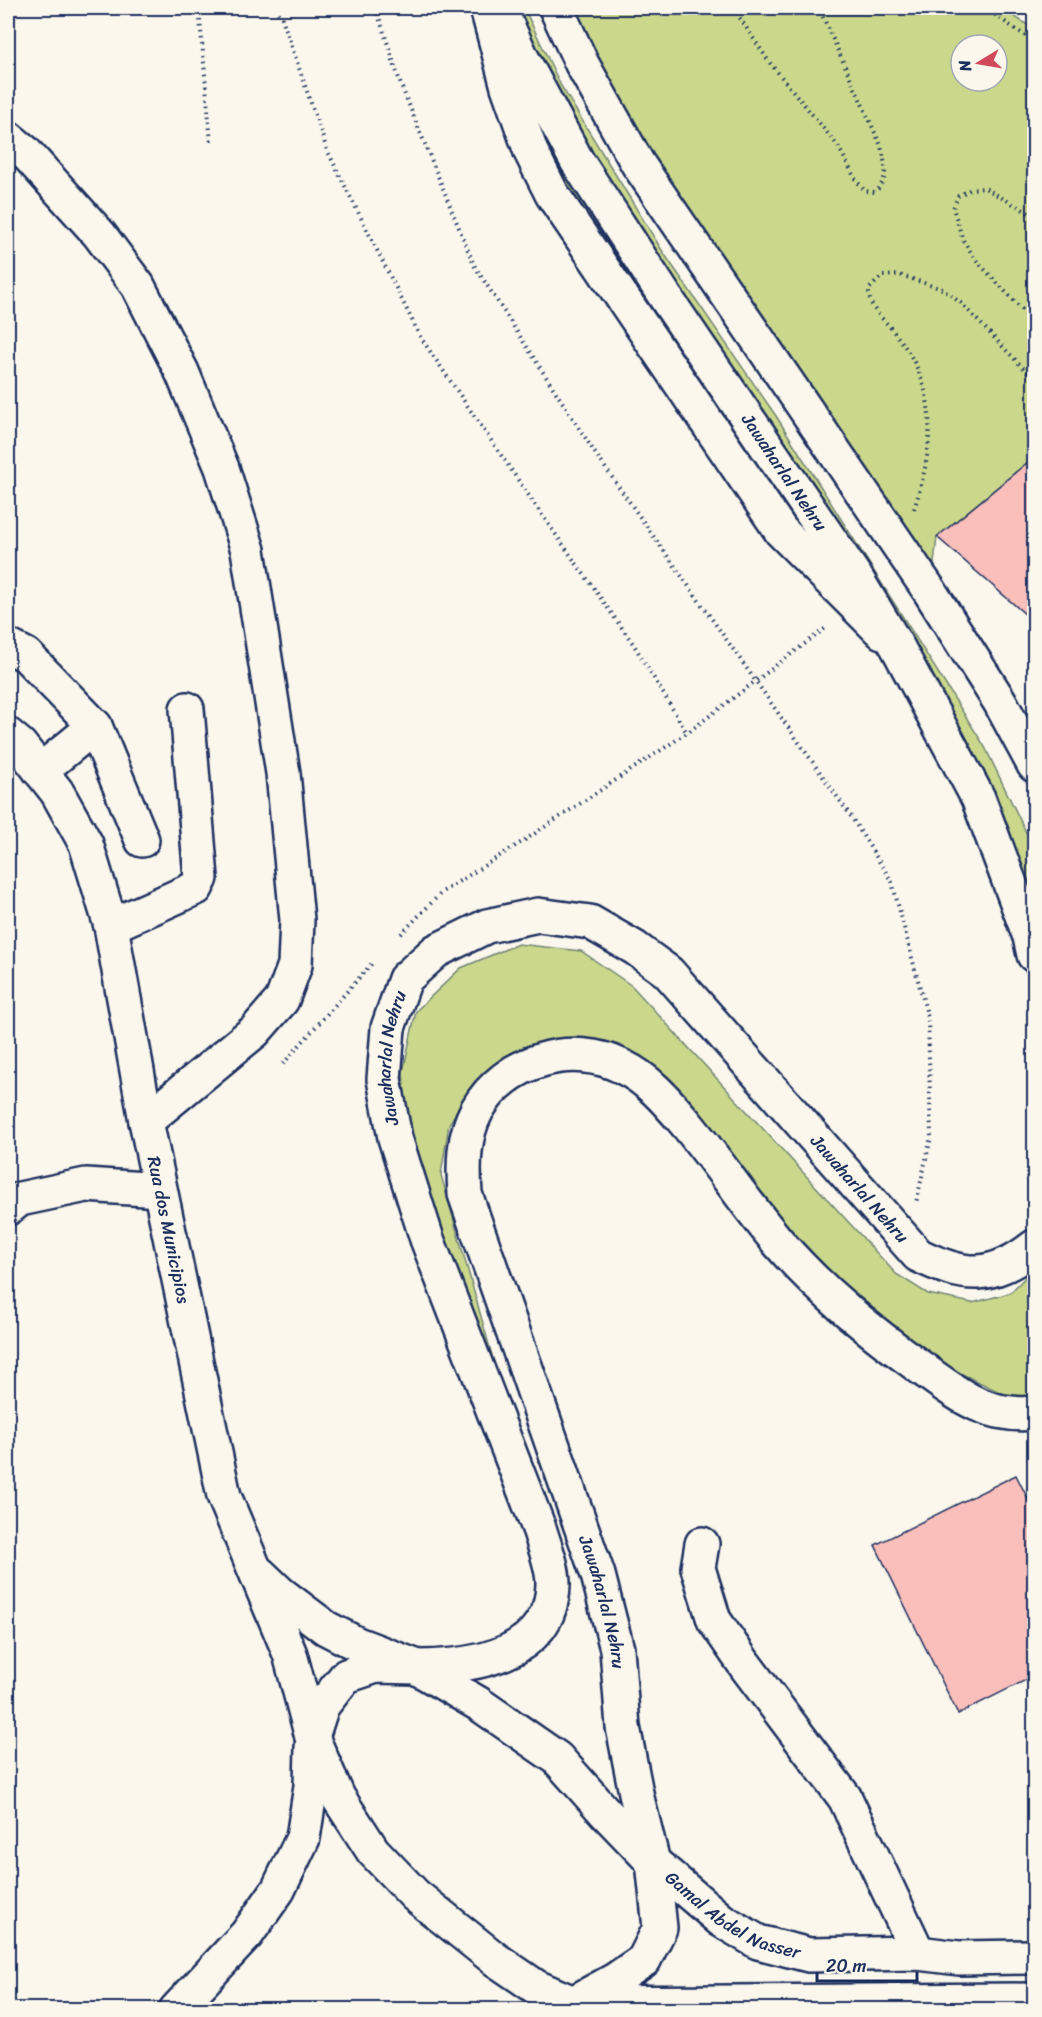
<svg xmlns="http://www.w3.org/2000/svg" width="1042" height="2017" font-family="Sriracha,sans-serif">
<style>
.green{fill:#cbd88b;stroke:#738474;stroke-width:1.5;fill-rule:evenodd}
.building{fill:#fbbfbb;stroke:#1b2f5e;stroke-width:1.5}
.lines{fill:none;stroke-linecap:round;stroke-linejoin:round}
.minor-casing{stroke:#1b2f5e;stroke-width:38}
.major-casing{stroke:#1b2f5e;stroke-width:38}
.path{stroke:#1b2f5e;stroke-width:4;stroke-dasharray:1.5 4.5;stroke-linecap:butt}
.minor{stroke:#fbf7ec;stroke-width:33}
.major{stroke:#fbf7ec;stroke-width:33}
.labels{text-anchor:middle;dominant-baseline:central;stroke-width:5;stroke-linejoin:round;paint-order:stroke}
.street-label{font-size:18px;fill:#1b2f5e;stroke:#fbf7ec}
</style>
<rect width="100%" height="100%" fill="#fbf7ec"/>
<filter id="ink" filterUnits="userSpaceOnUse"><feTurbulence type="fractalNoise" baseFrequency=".0167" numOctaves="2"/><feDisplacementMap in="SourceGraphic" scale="12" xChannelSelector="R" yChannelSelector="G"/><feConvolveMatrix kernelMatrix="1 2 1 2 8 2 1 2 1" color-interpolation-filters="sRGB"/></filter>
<g filter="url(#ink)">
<path class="green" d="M513,8h11l37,78 102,166 113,164 209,331 49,102v72l-30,-94 -376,-615 -104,-176z
M568,8h433l33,21v428l-97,80 -4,35 -269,-383zM961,45h36v36h-36z
M541,139l282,424 -269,-381z
M518,944l63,7 51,35 264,288 32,20 44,9 38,-10 24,-25v127l-24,2 -73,-35 -75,-52 -216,-244 -139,-8 -34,27 -24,39 -8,51 121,428 -155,-482 -4,-49 13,-61 45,-43z"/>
<path class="building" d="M1034,457v165l-97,-85z
M1016,1475l18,36v165l-76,38 -83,-169z"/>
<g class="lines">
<g class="minor-casing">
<g id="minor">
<path d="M487,8l21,79 23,65 21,42 229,337 101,101"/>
<path d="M8,138l17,14 74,82 39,52 44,86 40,96 26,82 35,223 14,147 -2,45 -13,35 -27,31 -109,90"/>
<path d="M8,646l18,9 69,71 47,114"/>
<path id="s1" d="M8,735l12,10 37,47 29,52 25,82 35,195 78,375 66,158 22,83"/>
<path d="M40,771l55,-45"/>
<path d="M111,926l85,-38 5,-10 -14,-169"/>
<path d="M8,1208l12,-9 66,-14 74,5"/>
<path d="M702,1544l-4,24 16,52 31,45 100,133 73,155"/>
<path d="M260,1574l21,20 45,34 31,16 58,22"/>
</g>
</g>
<g class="major-casing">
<g id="major">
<path id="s2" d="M499,8l23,50 55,103 91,140 188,277 42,70 80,150 52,139 4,18"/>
<path d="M556,8l26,56 56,100 291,426 71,112 34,63"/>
<path id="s3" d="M1034,1413c-46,5 -74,-17 -110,-43 -53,-38 -103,-78 -146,-128 -33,-39 -61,-82 -94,-121 -18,-21 -36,-42 -61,-54 -50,-26 -118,-7 -146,43 -14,26 -14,55 -12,84l133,381 19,74 6,78 14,71 16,64 68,58 37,22 51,13 109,-2 41,5 75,-1"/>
<path d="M376,1666l40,1 63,37 78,54 48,54 48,50 7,66 -16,32 -29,20 -42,23 -37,-16 -41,-28 -80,-64 -42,-44 -35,-54 -26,-60 10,-31 24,-30z"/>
<path id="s4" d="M416,1667c55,0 136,-11 137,-83 0,-18 -8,-36 -13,-53l-113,-292 -32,-101 -11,-59 4,-51 17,-49 31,-28 51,-25 51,-11 52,7 45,26 33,24 250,283c47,23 74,25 116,-8"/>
<path d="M577,2003l457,-3"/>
<path d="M176,2010l71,-76 31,-44 25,-52 8,-52 1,-39"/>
</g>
</g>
<path class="path" d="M199,8l12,135
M274,8l8,10 45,132 94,188 121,177 92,130 53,88
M376,8l25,77 73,180 123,191 253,359 42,67 36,136 3,119 -15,66
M733,8l37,55 68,83 18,34 9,11 10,1c15,-15 10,-27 6,-46l-62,-138
M985,8l49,34
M1034,216l-49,-28 -14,1 -13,7 -5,12 10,32 12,19 59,63
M914,509c21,-65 26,-123 -21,-178 -11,-15 -25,-22 -24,-42l13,-13 18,-1 42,14 19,14 67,70 6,5
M401,934l41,-42 83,-52 162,-107 140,-106
M283,1064l91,-103"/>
<use href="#minor" class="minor"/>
<use href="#major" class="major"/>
</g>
</g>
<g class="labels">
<g class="street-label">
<text stroke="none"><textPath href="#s2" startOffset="546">Jawaharlal Nehru</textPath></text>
<text stroke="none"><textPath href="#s4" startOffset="735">Jawaharlal Nehru</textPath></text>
<text stroke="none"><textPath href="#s4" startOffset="1402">Jawaharlal Nehru</textPath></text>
<text stroke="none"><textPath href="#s1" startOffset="530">Rua dos Municipios</textPath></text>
<text stroke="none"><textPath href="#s3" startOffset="1236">Jawaharlal Nehru</textPath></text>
<text stroke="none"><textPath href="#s3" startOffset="1599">Gamal Abdel Nasser</textPath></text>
</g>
</g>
<rect width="1042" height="2017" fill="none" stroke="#fbf7ec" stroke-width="30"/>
<rect x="15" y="15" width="1012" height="1987" fill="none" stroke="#1b2f5e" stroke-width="2" filter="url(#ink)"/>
<g transform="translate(979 63) rotate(259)"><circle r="28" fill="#fbf7ec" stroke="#a1a7b3" stroke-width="1.5"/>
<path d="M0-4.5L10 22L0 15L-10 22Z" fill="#d1495b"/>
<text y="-9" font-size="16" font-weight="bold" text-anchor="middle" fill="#1b2f5e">N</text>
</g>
<path d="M817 1972v9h100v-9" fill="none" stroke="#1b2f5e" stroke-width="3"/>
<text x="826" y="1972" font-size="18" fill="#1b2f5e" stroke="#fbf7ec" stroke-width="4.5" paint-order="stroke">20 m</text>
</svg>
